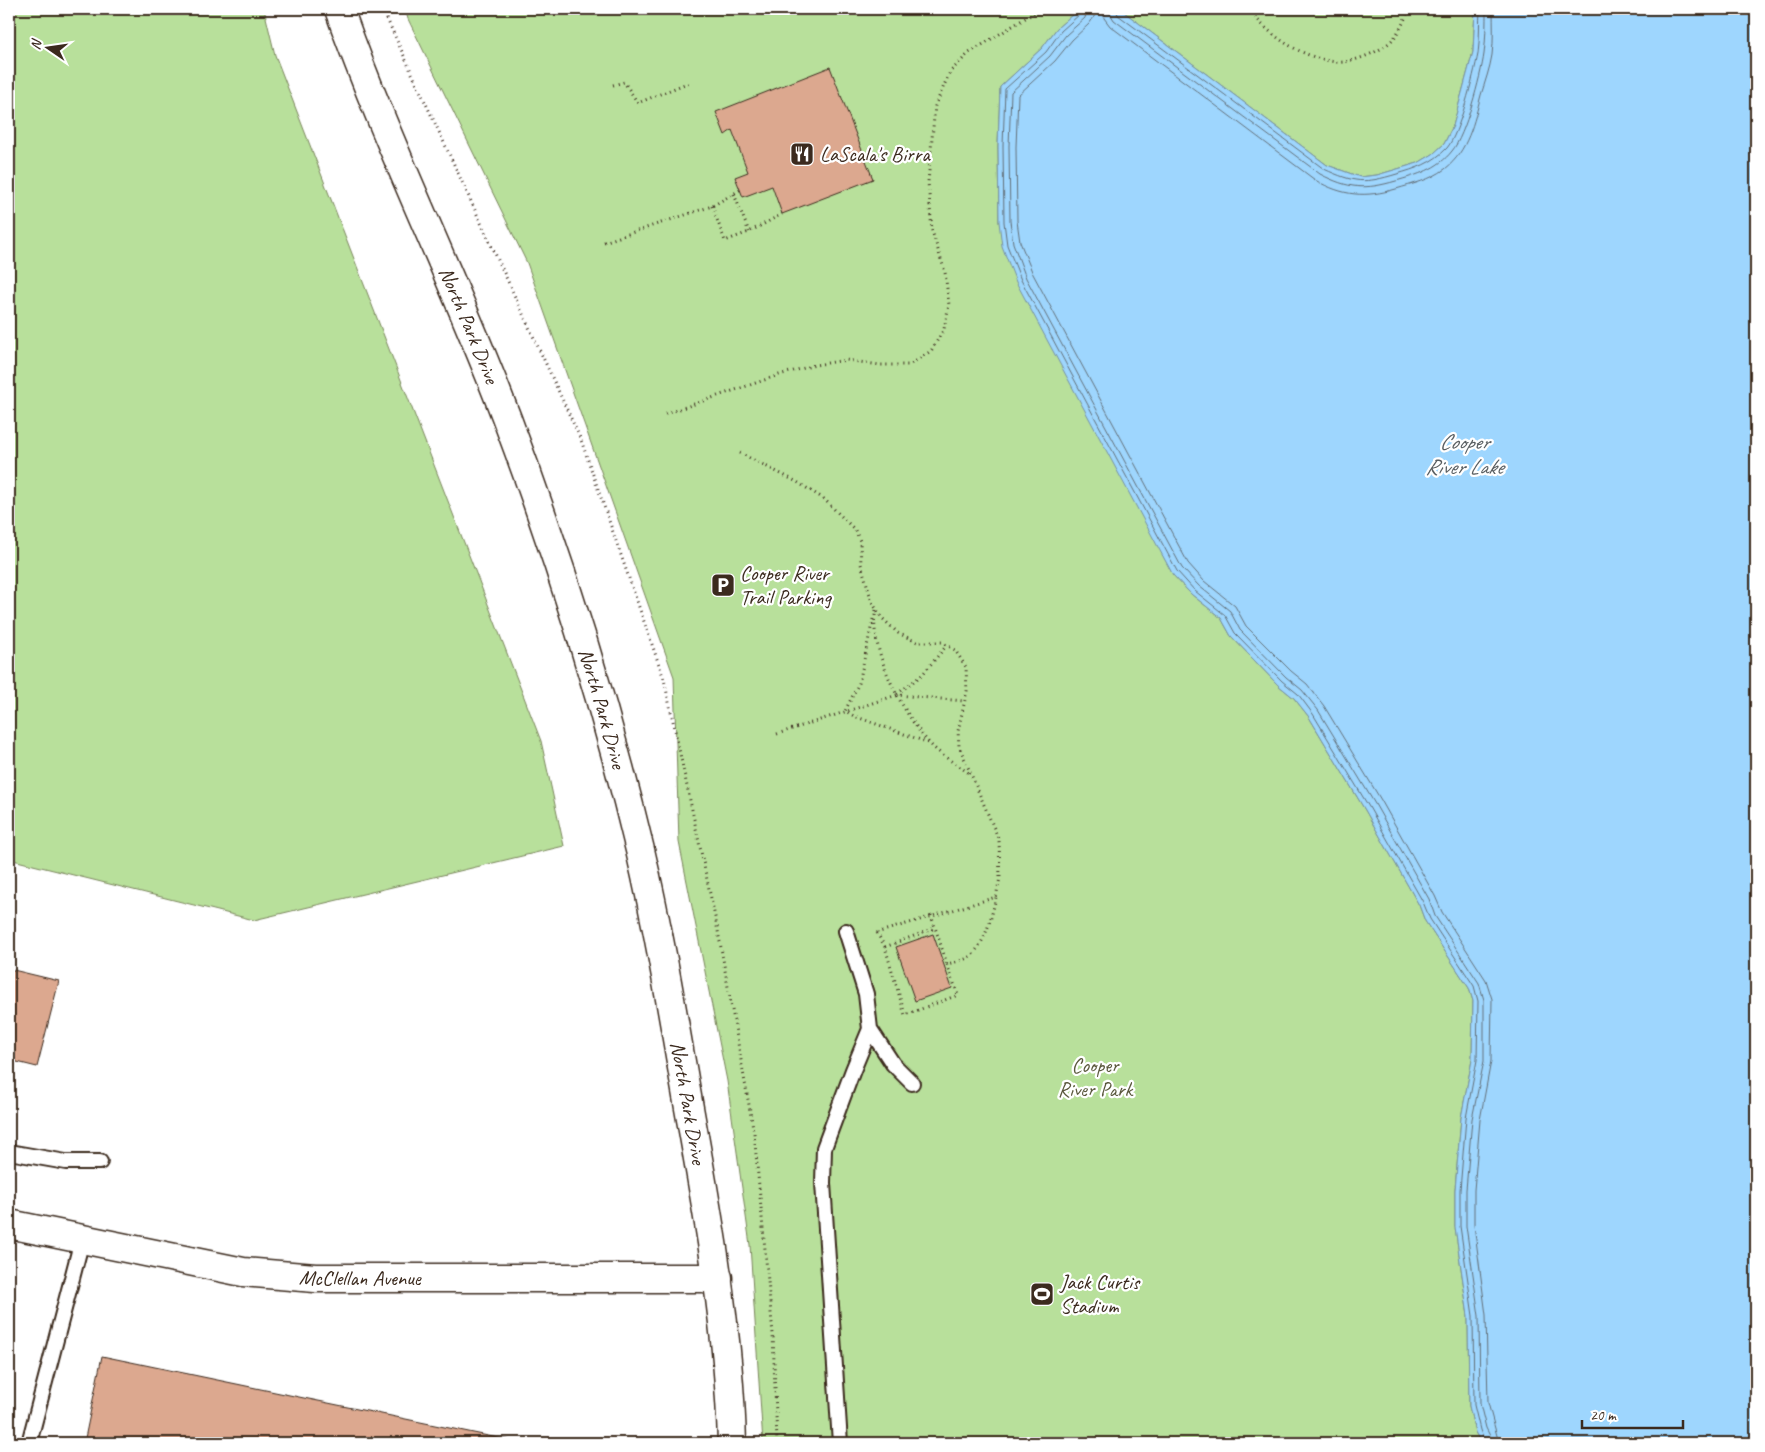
<svg xmlns="http://www.w3.org/2000/svg" width="1765" height="1452" font-family="Caveat,sans-serif">
<style>
.green{fill:#b8e09b;stroke:#7a855c}
.water{fill:#9ed6fe;stroke:#7691a4}
.lines{fill:none;stroke-linecap:round;stroke-linejoin:round}
.shore{stroke:#636f78;stroke-width:1}
.building{fill:#dca88f;stroke:#3b2a1e}
.service-casing{stroke:#3b2a1e;stroke-width:18}
.tertiary-casing{stroke:#3b2a1e;stroke-width:31}
.path{stroke:#3b2a1e;stroke-width:3;stroke-dasharray:1 4;stroke-linecap:butt}
.service{stroke:#fff;stroke-width:14}
.tertiary{stroke:#fff;stroke-width:28}
.labels{text-anchor:middle;dominant-baseline:central;stroke-width:4.5;stroke-linejoin:round;paint-order:stroke}
.poi-label{font-size:21px;fill:#3b2a1e;stroke:#fff;text-anchor:start}
.street-label{font-size:21px;fill:#3b2a1e;stroke:#fff}
.park-label{font-size:21px;fill:#5a583d;stroke:#fff}
.water-label{font-size:22px;font-style:italic;fill:#595e61;stroke:#fff}
</style>
<rect width="100%" height="100%" fill="#fff"/>
<filter id="ink" filterUnits="userSpaceOnUse"><feTurbulence type="fractalNoise" baseFrequency=".02" numOctaves="2"/><feDisplacementMap in="SourceGraphic" scale="10" xChannelSelector="R" yChannelSelector="G"/><feConvolveMatrix kernelMatrix="1 2 1 2 8 2 1 2 1" color-interpolation-filters="sRGB"/></filter>
<g filter="url(#ink)">
<path class="green" d="M9,9h255l11,46 266,686 23,105 -310,74 -245,-61z
M405,9h674l-22,19 -15,20 -42,39 -2,59 1,76 174,353 18,19 30,24 10,18 47,49 16,13 15,19 56,93 54,95 6,16 44,67 4,13 -1,59 -11,58 -6,71v38l13,89 1,90 6,26 6,11h-718l-13,-198 -23,-164 -48,-239 -5,-165 -147,-414 -119,-244z
M1116,9h359l-2,43 -20,74 -9,18 -11,10 -15,9 -41,12 -17,2 -33,-12 -203,-153z"/>
<path class="water" d="M1079,9h37l8,3 203,153 33,12 17,-2 41,-12 15,-9 11,-10 9,-18 20,-74 2,-43h281v1434h-275l-6,-11 -6,-26 -1,-90 -13,-89v-37l6,-72 11,-58 1,-59 -4,-13 -44,-67 -6,-16 -54,-95 -56,-93 -15,-19 -16,-13 -47,-49 -10,-18 -30,-24 -18,-19 -157,-293 -14,-36 -3,-24 -1,-76 2,-59 42,-39 15,-20z"/>
<g class="lines">
<path class="shore" d="M1081,9l-1,5 -19,17 -15,21 -41,37 -2,57 1,76 3,23 14,35 156,291 18,20 30,24 10,18 47,48 16,13 15,20 56,93 54,95 7,17 44,67 4,15 -1,59 -11,58 -6,72v36l13,90 1,89 6,25 5,13
M1087,9l-2,9 -19,17 -16,21 -39,36 -2,54 1,75 3,22 13,35 156,290 17,18 31,25 10,19 46,47 16,13 16,20 57,94 54,95 6,17 44,67 5,17v61l-12,58 -6,71v36l13,90 1,88 6,24 5,10v5
M1095,9l-1,8 -5,7 -17,16 -17,21 -37,34 -2,52 1,74 3,21 13,32 155,289 16,18 31,25 11,20 45,45 16,13 17,22 57,94 54,96 7,16 44,68 6,19 -1,62 -11,59 -6,70v35l12,90 2,88 11,40
M1102,9l2,9 6,8 205,154c28,16 50,18 81,9 17,-5 34,-9 49,-20 23,-18 29,-47 36,-74 4,-13 9,-27 11,-40 2,-15 1,-31 1,-46
M1110,9l1,6 3,5 206,154c29,15 45,16 76,7 21,-6 42,-12 56,-30 13,-15 29,-75 32,-97 2,-14 2,-31 2,-45
M1116,9l2,6 206,154c31,14 40,15 73,5 18,-5 36,-11 50,-26 12,-14 27,-73 31,-94 2,-14 1,-31 2,-45"/>
</g>
<path class="building" d="M830,67l43,112 -91,35 -10,-28 -29,11 -8,-20 13,-5 -16,-42 -7,5 -9,-23z
M933,934l19,54 -37,13 -19,-54z
M9,969l50,12 -22,86 -28,-7z
M102,1356l197,41 223,46h-438z"/>
<g class="lines">
<g class="service-casing">
<path id="service" d="M870,1029l23,35 19,19
M9,1152l57,10h34
M29,1443l53,-203
M840,1443l-17,-260 1,-35 29,-78 17,-41 -4,-35 -20,-63"/>
</g>
<g class="tertiary-casing">
<g id="tertiary">
<path id="s1" d="M339,9c49,139 116,272 168,410 53,141 98,285 133,431 20,85 34,172 49,258 20,111 40,223 43,335"/>
<path id="s2" d="M9,1224l234,48 72,6h403"/>
</g>
</g>
<path class="path" d="M384,9l3,10 194,421 83,239 54,252 36,202 19,201 4,109
M1249,9c19,27 54,49 87,53 15,2 47,-11 57,-23 7,-8 12,-20 16,-30
M613,85l11,-3 14,21 54,-22
M734,194l15,38
M712,206l13,35 24,-9 33,-18
M604,242l108,-36 28,-16
M665,414l114,-39 36,-10 31,-5 34,5h29l22,-14 13,-22 5,-24 -4,-33 -13,-41 -4,-49 7,-76 15,-34 19,-19 71,-44
M740,453l57,29 27,17 31,31 5,11 1,23 11,38 10,16 16,15 19,9h25l13,8 11,17 1,24 -9,40 1,15 40,94 1,38 -4,19 -123,37
M876,610c-9,38 30,110 57,137 11,10 25,18 37,27
M873,619l-14,64 -14,28 9,5 75,27
M897,694l25,-19 25,-30
M777,734l120,-39 67,6
M931,915l16,49c7,-2 16,-3 22,-7 16,-11 23,-42 27,-60
M877,933l8,14 20,68 53,-20 -11,-31
M885,947l50,-19"/>
<use href="#service" class="service"/>
<use href="#tertiary" class="tertiary"/>
</g>
</g>
<defs>
<g id="restaurant-square" transform="scale(1.25)"><rect x="-9" y="-9" width="18" height="18" rx="4" fill="#3b2a1e" stroke="#fff"/><path d="M-5-6h1v4h1v-4h1v4h1v-4h1v5L-1.5 .5V6h-2V.5L-5-1ZM5-6V6H3V1.5H1.5Q1.5-4 5-6Z" fill="#fff"/></g>
<g id="parking-square" transform="scale(1.25)"><rect x="-9" y="-9" width="18" height="18" rx="4" fill="#3b2a1e" stroke="#fff"/><path d="M-3.5-5.5H1a3.5 3.5 0 0 1 0 7H-1V5.5H-3.5ZM-1-3.4V-.6H.8a1.4 1.4 0 0 0 0-2.8Z" fill="#fff"/></g>
<g id="stadium-square" transform="scale(1.25)"><rect x="-9" y="-9" width="18" height="18" rx="4" fill="#3b2a1e" stroke="#fff"/><path d="M0-5a6.5 5 0 1 0 0 10a6.5 5 0 1 0 0-10ZM-3.5-1.8h7v3.6h-7Z" fill="#fff"/></g>
</defs>
<g fill-rule="evenodd">
<use href="#restaurant-square" x="802" y="154"/>
<use href="#parking-square" x="723" y="585"/>
<use href="#stadium-square" x="1042" y="1294"/>
</g>
<g class="labels">
<g class="poi-label">
<text x="820" y="154">LaScala's Birra</text>
<text x="740" y="573">Cooper River<tspan x="740" dy="24">Trail Parking</tspan></text>
<text x="1060" y="1282">Jack Curtis<tspan x="1060" dy="24">Stadium</tspan></text>
</g>
<g class="street-label">
<text stroke="none"><textPath href="#s1" startOffset="342">North Park Drive</textPath></text>
<text stroke="none"><textPath href="#s1" startOffset="748">North Park Drive</textPath></text>
<text stroke="none"><textPath href="#s1" startOffset="1152">North Park Drive</textPath></text>
<text stroke="none"><textPath href="#s2" startOffset="356">McClellan Avenue</textPath></text>
</g>
<g class="park-label">
<text x="1095" y="1065">Cooper<tspan x="1095" dy="24">River Park</tspan></text>
</g>
<g class="water-label">
<text x="1464" y="442">Cooper<tspan x="1464" dy="25">River Lake</tspan></text>
</g>
</g>
<rect width="1765" height="1452" fill="none" stroke="#fff" stroke-width="30"/>
<rect x="15" y="15" width="1735" height="1422" fill="none" stroke="#3b2a1e" stroke-width="2" filter="url(#ink)"/>
<g transform="translate(48 48) rotate(283)" stroke="#ffffff" stroke-width="4" paint-order="stroke">
<path d="M0-4L9 19L0 12L-9 19Z" fill="#3b2a1e"/>
<text y="-8" font-size="14" font-weight="bold" text-anchor="middle" fill="#3b2a1e">N</text>
</g>
<path d="M1582 1420v8h101v-8" fill="none" stroke="#3b2a1e" stroke-width="2.5"/>
<text x="1590" y="1420" font-size="15" fill="#3b2a1e" stroke="#ffffff" stroke-width="4" paint-order="stroke">20 m</text>
</svg>
